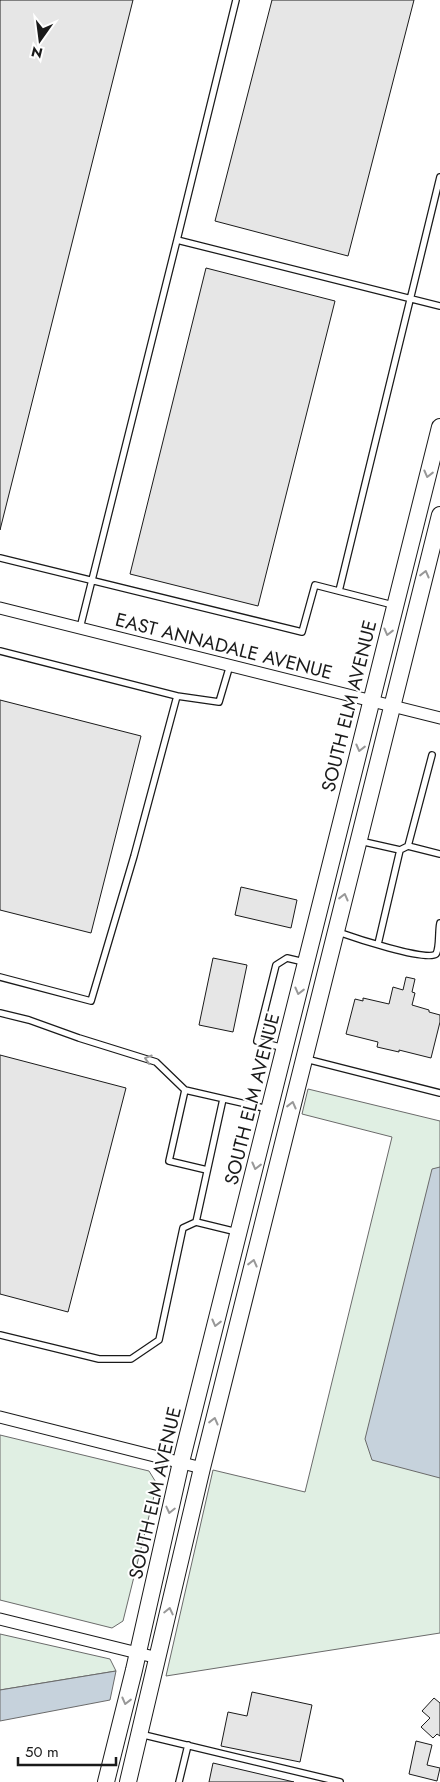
<svg xmlns="http://www.w3.org/2000/svg" width="440" height="1782" font-family="Jost,sans-serif">
<style>
.green{fill:#e0efe3;stroke:#6a6a6a}
.water{fill:#c6d2dc;stroke:#6a6a6a}
.building{fill:#e6e6e6;stroke:#1a1a1a}
.lines{fill:none;stroke-linecap:round;stroke-linejoin:round}
.service-casing{stroke:#1a1a1a;stroke-width:8}
.minor-casing{stroke:#1a1a1a;stroke-width:13}
.secondary-casing{stroke:#1a1a1a;stroke-width:18}
.service{stroke:#fff;stroke-width:5.5}
.minor{stroke:#fff;stroke-width:11}
.secondary{stroke:#fff;stroke-width:16}
.oneway{stroke:#989898}
.labels{text-anchor:middle;dominant-baseline:central;stroke-width:4;stroke-linejoin:round;paint-order:stroke}
.street-label{font-size:19px;fill:#1a1a1a;stroke:#fff}
</style>
<rect width="100%" height="100%" fill="#fff"/>
<path class="green" d="M308,1089l132,32v512l-274,43 47,-206 92,22 87,-355 -90,-23z
M0,1435l149,36 8,13 -34,137 -11,7 -112,-28z
M0,1634l110,25 6,12 -116,19z"/>
<path class="water" d="M440,1167v311l-68,-18 -7,-21 67,-270z
M116,1671l-6,29 -110,21v-31z"/>
<path class="building" d="M0,0h133l-133,530z
M272,0h142l-66,256 -133,-35z
M206,268l129,33 -77,305 -128,-32z
M0,700l141,36 -50,197 -91,-23z
M241,887l56,13 -6,28 -56,-13z
M213,958l34,7 -14,67 -34,-7z
M406,977l9,2 -3,13 3,1 -3,12 17,5v2l11,3v7l-9,36 -32,-8v2l-22,-5 1,-5 -32,-8 9,-35 8,2v-3l26,6 4,-17 10,3z
M0,1055l126,33 -58,224 -68,-18z
M252,1692l60,13 -12,57 -79,-16 7,-34 19,4z
M434,1698l6,5v33l-3,-2 -4,4 -12,-11 9,-9 -8,-7z
M416,1741l16,4 -5,20 13,3 -3,13 -28,-7z
M213,1763l81,19h-85z"/>
<g class="lines">
<g class="service-casing">
<path id="service" d="M177,240l59,-240
M0,558l302,74 13,-47 78,20
M339,591l101,-414
M80,628l97,-388 263,66
M0,651l177,45 -43,160 -43,145 -91,-24
M177,696l42,6 11,-37
M360,841l40,9 8,-4 32,8
M408,846l24,-91
M338,932c14,5 89,30 98,22 4,-7 2,-22 4,-31
M378,944l22,-94
M0,1013l29,7 50,18 77,24 29,28 83,19
M284,1048l-27,-7 19,-76 11,-7 17,4
M306,1059l134,34
M185,1090l-16,71 38,9
M196,1222l41,10
M0,1335l99,24h32l28,-19 24,-112 13,-6 27,-123
M140,1734l200,48
M179,1782l9,-37"/>
</g>
<g class="minor-casing">
<path id="minor" d="M0,608l440,110
M0,1417l202,51
M0,1619l158,39"/>
</g>
<g class="secondary-casing">
<path id="secondary" d="M106,1782l28,-112 47,-208 259,-1035
M128,1782l74,-314 238,-953"/>
</g>
<use href="#service" class="service"/>
<use href="#minor" class="minor"/>
<use href="#secondary" class="secondary"/>
</g>
<defs><path id="oneway-chevron" d="M-2-3.5L2.5 0L-2 3.5" fill="none" stroke-width="1.6" stroke-linecap="round" stroke-linejoin="round" transform="scale(1.25)"/></defs>
<g class="oneway">
<use href="#oneway-chevron" transform="translate(428 474) rotate(104)"/>
<use href="#oneway-chevron" transform="translate(425 574) rotate(-76)"/>
<use href="#oneway-chevron" transform="translate(388 632) rotate(104)"/>
<use href="#oneway-chevron" transform="translate(360 748) rotate(104)"/>
<use href="#oneway-chevron" transform="translate(344 897) rotate(-76)"/>
<use href="#oneway-chevron" transform="translate(299 991) rotate(104)"/>
<use href="#oneway-chevron" transform="translate(148 1059) rotate(-163)"/>
<use href="#oneway-chevron" transform="translate(292 1105) rotate(-76)"/>
<use href="#oneway-chevron" transform="translate(256 1166) rotate(104)"/>
<use href="#oneway-chevron" transform="translate(253 1263) rotate(-76)"/>
<use href="#oneway-chevron" transform="translate(216 1323) rotate(104)"/>
<use href="#oneway-chevron" transform="translate(214 1421) rotate(-76)"/>
<use href="#oneway-chevron" transform="translate(170 1510) rotate(103)"/>
<use href="#oneway-chevron" transform="translate(169 1611) rotate(-77)"/>
<use href="#oneway-chevron" transform="translate(126 1701) rotate(104)"/>
</g>
<g class="labels">
<g class="street-label">
<text transform="translate(224 646) rotate(14)">EAST ANNADALE AVENUE</text>
<text transform="translate(349 706) rotate(-76)">SOUTH ELM AVENUE</text>
<text transform="translate(252 1099) rotate(-76)">SOUTH ELM AVENUE</text>
<text transform="translate(155 1493) rotate(-77)">SOUTH ELM AVENUE</text>
</g>
</g>
<g transform="translate(40 40) rotate(194)" stroke="#ffffff" stroke-width="4" paint-order="stroke">
<path d="M0-4L9 19L0 12L-9 19Z" fill="#1a1a1a"/>
<text y="-8" font-size="14" font-weight="bold" text-anchor="middle" fill="#1a1a1a">N</text>
</g>
<path d="M18 1757v8h98v-8" fill="none" stroke="#1a1a1a" stroke-width="2.5"/>
<text x="25" y="1757" font-size="15" fill="#1a1a1a" stroke="#ffffff" stroke-width="4" paint-order="stroke">50 m</text>
</svg>
